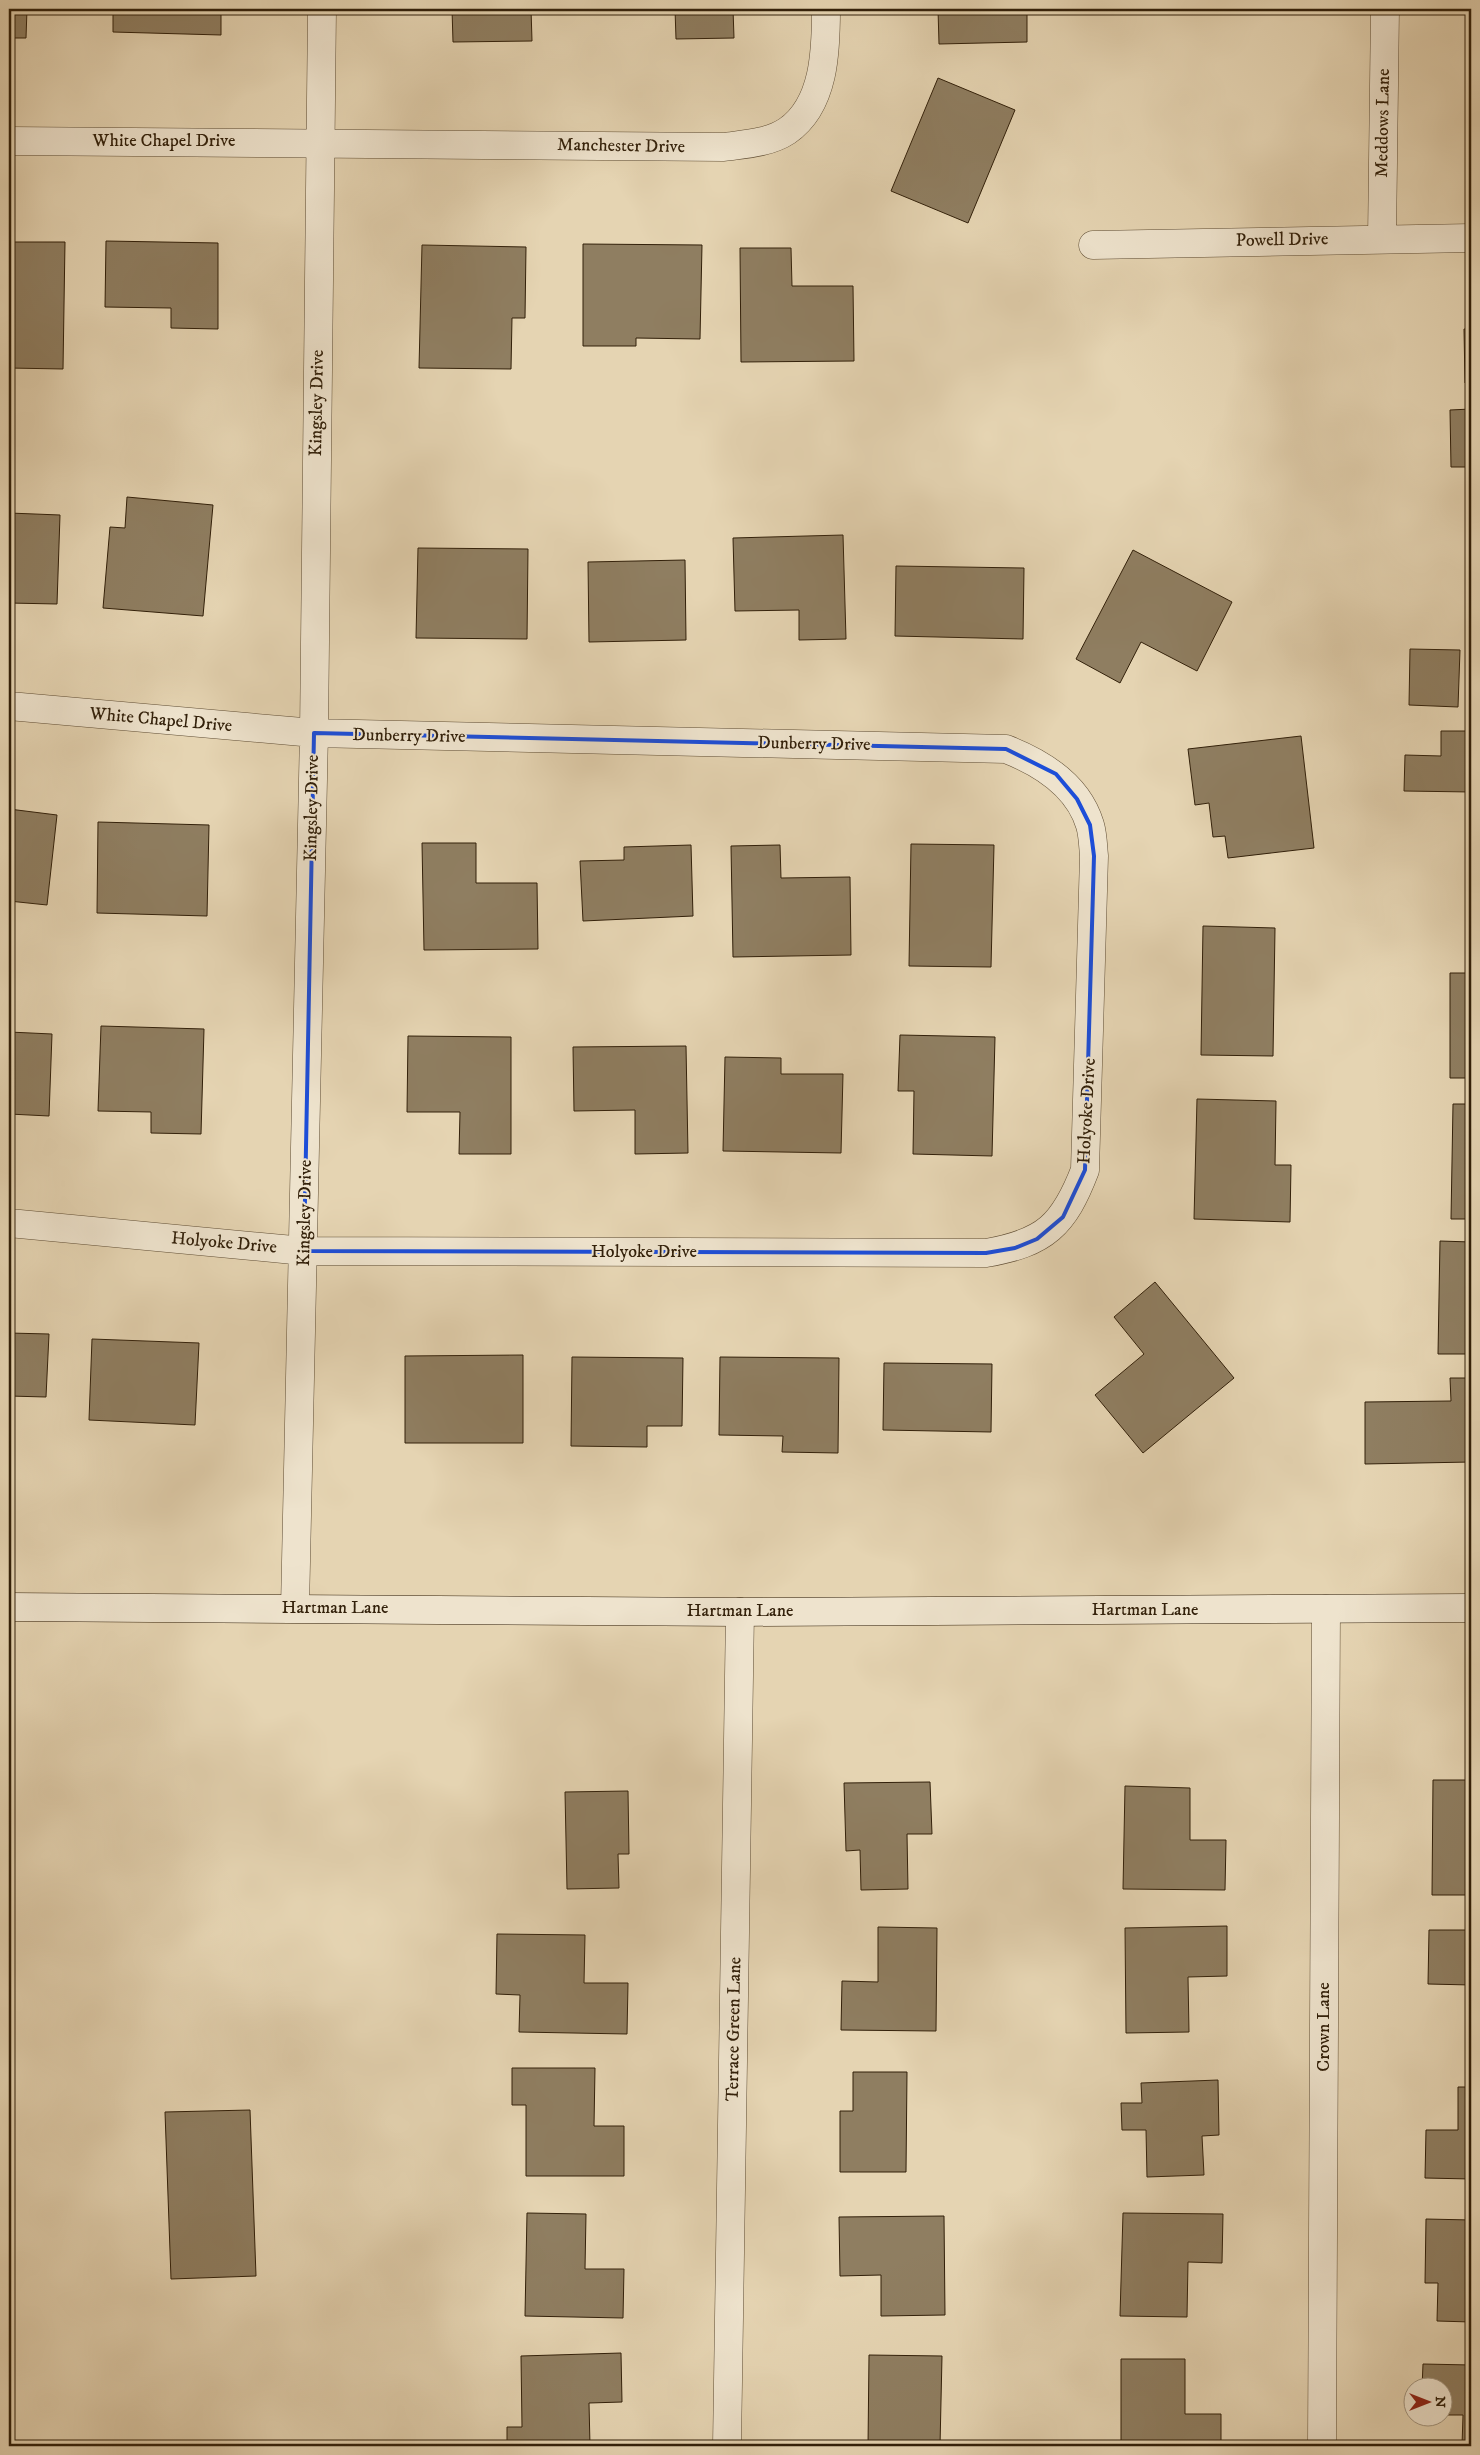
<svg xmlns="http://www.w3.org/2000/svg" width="1480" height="2455" font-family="'IM FELL DW Pica',serif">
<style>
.building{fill:#8f7e61;stroke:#32200a}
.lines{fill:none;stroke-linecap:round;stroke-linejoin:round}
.street-casing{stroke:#5f4d34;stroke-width:29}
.secondary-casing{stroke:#32200a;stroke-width:29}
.street{stroke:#eee3cd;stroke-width:28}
.secondary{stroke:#eee3cd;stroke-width:28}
.marked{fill:none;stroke:#1d4ed8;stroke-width:4;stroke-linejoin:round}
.labels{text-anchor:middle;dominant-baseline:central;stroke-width:4;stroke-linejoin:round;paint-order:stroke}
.street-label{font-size:18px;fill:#32200a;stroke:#eee3cd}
</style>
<rect width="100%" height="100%" fill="#e5d4b2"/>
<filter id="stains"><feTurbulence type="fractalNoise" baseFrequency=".004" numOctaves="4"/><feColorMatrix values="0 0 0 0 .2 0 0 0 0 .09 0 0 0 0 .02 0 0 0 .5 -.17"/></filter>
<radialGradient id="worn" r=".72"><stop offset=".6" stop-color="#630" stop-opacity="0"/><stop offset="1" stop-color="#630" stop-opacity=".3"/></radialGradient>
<path class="building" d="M9,9h18l-1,29h-17z
M113,9h108v26l-108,-3z
M452,9h79l1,32 -79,1z
M675,9h58l1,29 -58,1z
M938,9h89v33l-88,2z
M938,78l77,32 -47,113 -77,-32z
M106,241l112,2v86l-47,-1v-20l-66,-1z
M14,242h51l-2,127 -54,-1v-78h4z
M583,244l119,1 -2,94 -64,-1v8h-53z
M422,245l104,2 -1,71h-13l-1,51 -92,-1z
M740,248h51l1,38h61l1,75 -113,1z
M1464,329h7v54h-6z
M1471,409v58h-20l-1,-57z
M127,497l86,8 -10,111 -100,-8 7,-81 15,1z
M9,513l51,2 -3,89 -48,-1z
M843,535l3,104 -47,1v-30l-64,1 -2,-73z
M418,548l110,1 -1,90 -111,-1z
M1133,550l99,52 -35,69 -56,-29 -21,41 -44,-24z
M685,560l1,80 -97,2 -1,-80z
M896,566l128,2 -1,71 -128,-3z
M1410,649l50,1 -2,57 -49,-2z
M1441,731h30v61l-67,-1 1,-36 36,1z
M1301,736l13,112 -86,10 -3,-22 -12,1 -4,-34 -14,2 -7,-56z
M9,809l48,6 -10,90 -38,-4z
M98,822l111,3 -2,91 -110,-3z
M422,843h54v40h61l1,66 -114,1z
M911,844l83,1 -3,122 -82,-1z
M691,845l2,71 -110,5 -3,-60 44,-1v-13z
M780,845l1,33 69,-1 1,78 -118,2 -2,-111z
M1203,926l72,2 -2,128 -72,-1z
M1450,973h21v105h-21z
M101,1026l103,3 -3,105 -50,-1v-21l-53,-1z
M9,1032l43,2 -3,82 -40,-2z
M900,1035l95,2 -3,119 -79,-2 1,-63h-16z
M408,1036l103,1v117h-52l1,-42h-53z
M686,1046l2,107 -53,1v-44l-61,1 -1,-64z
M725,1057l56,1v16h62l-2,79 -118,-2z
M1197,1099l79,2 -1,64h16l-1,57 -96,-3z
M1453,1104h18v115h-20z
M1440,1241l31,1v112h-33z
M1155,1282l79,96 -91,75 -48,-58 49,-41 -30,-37z
M9,1333l40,1 -3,63 -37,-1z
M92,1339l107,4 -4,82 -106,-5z
M523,1355v88h-118v-87z
M572,1357l111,1 -1,68h-35v21l-76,-1z
M720,1357l119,1 -1,95 -56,-1 1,-16 -64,-1z
M884,1363l108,1 -1,68 -108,-2z
M1450,1378h21v84l-106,2v-62l86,-1z
M1433,1780h38v115h-39z
M930,1782l2,52h-25l1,55 -47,1 -1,-40 -14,1 -2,-68z
M1125,1786l65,2v52h36l-1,50 -102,-1z
M628,1791l1,63h-11l1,34 -52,1 -2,-97z
M1227,1926v50l-39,1 1,55 -63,1 -1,-105z
M878,1927l59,1 -1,103 -95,-1 1,-49 36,1z
M1429,1930h42v55l-43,-1z
M497,1934l88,1 -1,48h44l-1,51 -108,-2 1,-37 -24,-1z
M512,2068h83l-1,58h30v50h-98v-71h-14z
M853,2072h54l-1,100h-66v-61h13z
M1218,2080l1,55 -17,1 2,39 -57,2 -1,-47h-24l-1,-27h21l-1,-20z
M1458,2087h13v92l-46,-1 1,-48h32z
M250,2110l6,166 -85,3 -6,-167z
M527,2213l59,1 -1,55h39l-1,49 -98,-2z
M1123,2213l100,1 -1,49 -34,-1 -1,55 -67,-1z
M944,2216l1,99 -64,1v-41l-41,1 -1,-59z
M1426,2219l45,1v102l-34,-1 1,-38h-13z
M621,2353l1,49 -33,1 1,43h-83v-19h15l-1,-71z
M869,2355l73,1 -2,90h-72z
M1121,2359h64v55h36v32h-100z
M1423,2364l48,1v81h-9l1,-31h-21v-27h-20z"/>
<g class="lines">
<g class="street-casing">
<path id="street" d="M9,141l715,6c21,-3 45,-4 63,-16 38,-26 39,-81 39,-122
M1382,238l3,-229
M1093,245l378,-7
M9,706l305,27 692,16c36,14 72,36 84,76 3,10 3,21 4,31l-9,314c-21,55 -40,73 -99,83l-682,-2 -295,-28
M295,1608l19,-875 8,-724
M727,2446l13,-834
M1322,2446l4,-837"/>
</g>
<g class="secondary-casing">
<path id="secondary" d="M9,1607l731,5 731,-4"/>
</g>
<use href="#street" class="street"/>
<use href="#secondary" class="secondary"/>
</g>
<path class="marked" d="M314,733l692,16 50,25 21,25 13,26 4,31 -9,314 -22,47 -26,22 -22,9 -29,5 -682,-2z"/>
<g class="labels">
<g class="street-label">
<text transform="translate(1383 123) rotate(-89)">Meddows Lane</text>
<text x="164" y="141">White Chapel Drive</text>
<text transform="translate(621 146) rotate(1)">Manchester Drive</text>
<text transform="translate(1282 240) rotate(-1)">Powell Drive</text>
<text transform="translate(317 403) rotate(-89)">Kingsley Drive</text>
<text transform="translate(161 720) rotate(5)">White Chapel Drive</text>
<text transform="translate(409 736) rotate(1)">Dunberry Drive</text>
<text transform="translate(814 744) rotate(1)">Dunberry Drive</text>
<text transform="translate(312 808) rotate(-89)">Kingsley Drive</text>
<text transform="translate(1087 1111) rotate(-87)">Holyoke Drive</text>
<text transform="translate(305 1213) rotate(-89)">Kingsley Drive</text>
<text transform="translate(224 1243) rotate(5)">Holyoke Drive</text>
<text x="644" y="1252">Holyoke Drive</text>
<text x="335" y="1608">Hartman Lane</text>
<text x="1145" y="1610">Hartman Lane</text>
<text x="740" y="1611">Hartman Lane</text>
<text transform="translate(1324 2027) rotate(-90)">Crown Lane</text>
<text transform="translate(734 2029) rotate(-89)">Terrace Green Lane</text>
</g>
</g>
<rect width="1480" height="2455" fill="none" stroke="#e5d4b2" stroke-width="30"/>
<rect x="10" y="10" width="1460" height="2435" fill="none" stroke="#32200a" stroke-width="2.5"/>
<rect x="15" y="15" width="1450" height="2425" fill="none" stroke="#32200a"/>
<g transform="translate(1428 2402) rotate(90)"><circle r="24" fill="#eee3cd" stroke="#a3957f"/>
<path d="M0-4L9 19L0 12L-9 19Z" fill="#8f2418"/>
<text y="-8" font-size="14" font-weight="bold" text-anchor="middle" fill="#32200a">N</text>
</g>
<rect width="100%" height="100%" filter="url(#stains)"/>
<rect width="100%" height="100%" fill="url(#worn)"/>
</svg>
